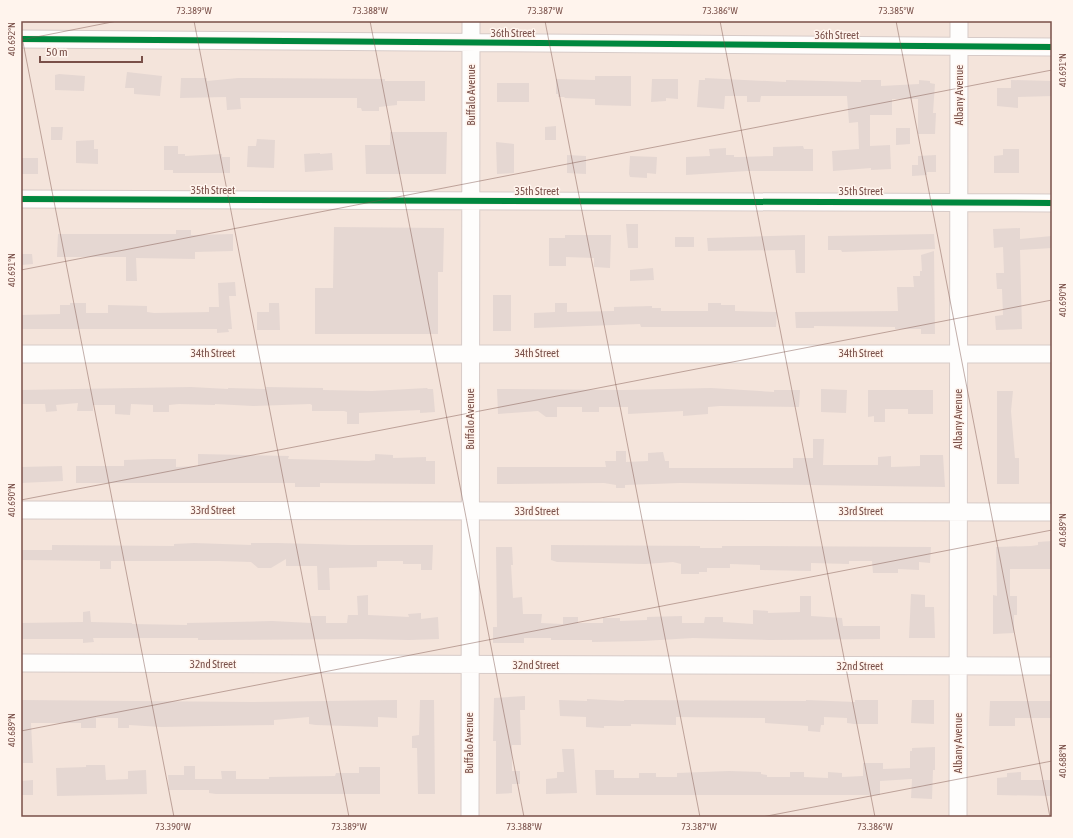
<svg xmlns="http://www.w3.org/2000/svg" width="1073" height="838" font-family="'Asap Condensed',sans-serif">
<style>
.residential{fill:#f4e4db}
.building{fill:#e5d7d2}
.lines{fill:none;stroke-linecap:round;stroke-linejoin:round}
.minor-casing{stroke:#d7cbc8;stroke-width:19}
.minor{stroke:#fefdfc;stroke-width:17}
.cycleway-casing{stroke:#fff4ed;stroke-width:8}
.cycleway{stroke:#00873e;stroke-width:6}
.ticks{fill:none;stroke:#794f48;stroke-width:1;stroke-opacity:0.45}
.labels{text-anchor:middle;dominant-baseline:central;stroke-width:3;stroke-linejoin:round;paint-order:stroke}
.street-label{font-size:11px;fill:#794f48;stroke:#fff4ed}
.neatline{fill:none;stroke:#794f48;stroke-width:1.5}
.ticks-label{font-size:10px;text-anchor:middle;fill:#794f48}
</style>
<rect width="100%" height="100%" fill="#f8f0eb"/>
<path class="residential" d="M21,21h1031v796h-1031z"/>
<path class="building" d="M127,72l35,4 -2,20 -26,-2v-6h-9z
M59,74l26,2 -1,15 -29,-1v-15z
M595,76h36v30l-36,-1v-6l-31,-1 1,-1h-7v-3h-2v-15l39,1z
M181,78h26v3l31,-3 147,1v2h40v20h-28v4l-18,2v4h-17l-1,-3h-4v-10h-117l1,11 -14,1 -1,-13 -46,1z
M705,78l81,4v-2l75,2v-2h20v6l38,-2v-4l11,1v2l5,1 -2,29h3l-1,21h-17v-35h-26v16h-22v31l20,-1 1,24 -20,1v-2l-38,3 -1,-20 27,-2 -1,-27 -9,1 -2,-27h-86l-1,6h-13v-6h-22l-1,13 -27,-2 2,-27h6z
M652,79h26v20l-12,-1v3l-15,1z
M1011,80l41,1v15l-34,1v11l-21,-2v-18h14z
M497,83h32v19h-32z
M556,126v14h-11v-13z
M51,127h12l-1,13h-11z
M896,128h14v16l-14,1z
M390,132h57l-1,42h-80l-1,-29h25z
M257,139l18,1 -1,28 -27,-1 1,-21h8z
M94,140v9h4v15l-22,-1v-22z
M496,142l18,2v29l-17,1z
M164,146h14v8h7v2l37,-2v3h8v16h-57v-3h-9z
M803,146l1,3h9v22h-66l-61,4v-18l24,-1 -1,-7 17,-1v7h8v2h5l34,-1v-9z
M1003,149h16v24h-25v-17l9,-1z
M320,153v1l12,-1 1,17 -28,2 -1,-18z
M567,155l19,1v18l-19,-1z
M936,155v17h-9v3l-15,1v-11h6v-9z
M630,156l27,1 -1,17 -9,-1v5l-17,-1 -1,-3z
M21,158h17v16h-17z
M626,224h12v24h-10z
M334,227l110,1 -1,44h-5v62h-123v-46h18z
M1020,228v11l32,-3v12l-32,2 2,79 -26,1 -1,-14 8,-1 -1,-26h-5l-1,-16h8l-1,-26 -9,1 -1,-19z
M176,230h15v5h5l37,-1v17l-38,1v7l-59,-1 1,23h-11v-24h-69l1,-23h118z
M934,234l1,15 -93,3 -1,-2h-13v-14z
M565,235h46l-1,33 -16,-1v-9l-28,-1v9h-17v-28h16z
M805,235v38h-9l-1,-23 -87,1 -1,-13z
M675,237h19v10h-19z
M934,251l1,83h-14v-5h-26v-2l-81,-1v2h-18l-1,-16 103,-1 -1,-24h17l-1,-11h7v-5h2l-1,-16z
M21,254h11l1,10 -12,1z
M653,268l1,12 -24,1v-11z
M235,282l1,14h-7l3,33h-4l1,3 -12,1v-4h-196v-14l39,-1v-9h10v-2h16v10h22v-8l39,1v6l7,1 55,-1v-5h10l-1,-24z
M493,295h18v36h-18z
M269,303h10l1,27h-23v-18h12z
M555,303h12v9l47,-1v-4l38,-1v2h9v3h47v-8h13v2h14v6l42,1 -1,15h-135l-1,-3 -106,4v-15l21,-1z
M191,387l37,2v-1l38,1v-2l57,1v2l49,1 55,-3 1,1h5l2,23 -15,1v-3l-61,3v11h-12v-12l-3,-1h-32v-6l-2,-1 -57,2 -38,-2v1l-36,-1 -10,1v7h-16v-7l-22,-1 -1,11 -15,-1v-9h-22v6h-16l1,-8 -22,2 1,6 -11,1 -1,-8h-24v-14z
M711,388l63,4v-2h26l-1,17 -79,-1 -12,1v7l-25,2v-5l-55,3v-7h-29v5h-17v-5h-25v10h-11l-8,-6 -40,3 -1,-25 126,1z
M821,389l26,1 -1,23 -25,-1z
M868,390h65v24h-25v-5h-23v13h-11v-6l-6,1z
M997,391h16l-2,20 4,47h4v26h-22z
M813,439h11l-1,26h55v-8l13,-1v11l29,-1v-11h23l2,32 -265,-4 -55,2v3h-9v-3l-12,-2 -107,1v-17h109l-1,-6h11v-10h10v11l22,-1v-8l15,-1 2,9h4v7h124v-10h20z
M198,454l91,2 -1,3 81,2 6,-1v-6l18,1v3l33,-1v4h9v23l-115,-1v4h-25v-4h-219v-17h48v-6l30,-1h22v8l22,-1z
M62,466l1,15 -42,2v-16z
M1052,541v28h-42v27h7v19h-3v18l-21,1v-39l4,1 -1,-49 35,-1 7,-1v-3z
M194,543l57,2v-2h26l75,2h81l-1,25h-11v-6h-18v-3h-26v6l-48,1 1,22h-12l-1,-24h-31v-7l-15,9h-13l-7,-6 -32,-1h-108v8h-11v-8l-79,-1v-10h31v-5l122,1v-2z
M551,545l149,1v2h22v-2h38l171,1 -1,16 -11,-1v8l-21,-1v4h-25l-1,-12h-23v3l-38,-1v8l-51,-1v-5l-30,-1v4h-23v4h-8v2h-18v-10l-8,-2 -28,2 -88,-2 -6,-2z
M496,547h16l1,18h-2l2,33 9,-1 1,17h19l-1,9 22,1v-7h15v6h25v-5h17v3l27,-1v-3l35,-1v7h22l1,-6h18v5l30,2v-14l15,1v2l32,-1v-16h11v20l31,2 1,8h37v13l-111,1 -76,-2 -50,3 -51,1v-2h-41v-2h-27v5h-31v-16h4z
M911,594l14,1v12h9l1,31h-26z
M368,595v20l41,2 -1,-3 13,-1v6l17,-2 1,22 -30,1 -46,-1 -165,1v-2h-105l1,4 -11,1v-4h-62v-16l62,-1v-10l7,-1 1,11 41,1v1l55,1v-2l85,-2 39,2v-7h15v7h21l1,-8h10l-1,-19z
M525,696v14h-5l1,35h-9v26h8v13h-8v9l-16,1v-53h-3l1,-43z
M587,699l37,2v-1l182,1v-1l49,2v-2h23v24h-24l-7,-1v-5l-23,-1v8h-3l-1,7 -12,-1v-5l-43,-3v-5l-89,-1v8l-45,-1v2h-27v2l-18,-1v-10l-26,-1 -1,-16 28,1z
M21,700l231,2 145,-2v18l-19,-1v10l-62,-2 -7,-1v-7l-35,3v5l-113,2 -32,-2v3h-11v-10h-22v10h-15v-5h-50l2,40h-10z
M420,700h14l1,94h-17l-1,-46h-5v-12l7,-1z
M912,700h22v24l-23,-1z
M990,701h62v17h-37v8h-26z
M935,747v23h-2l-1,29 -21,-1 1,-19 -32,2v14h-284l-1,-25h19v8h25v-5h17v4h21v-4l52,-2 32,1v2l6,1v2h23v-5h14v5l24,1v-6l14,1v4l21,-1v-13h20v6l27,-1v-17h2v-3z
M562,749h12l3,44 -31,1v-15l11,-1v-6h7z
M86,765h19l1,15 22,-1v-8l18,-1 1,24 -90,2 -1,-28 30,-1z
M184,766h11v13h27l-1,-8h15v8h33v-2l66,-1 1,-3h23v-6h21v27h-164l-7,-1v-3h-40l-1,-15h16z
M1021,772v8h31v16l-55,-1v-17l10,-1v-4z
M33,780v15h-12v-14z"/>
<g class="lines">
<g class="minor-casing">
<path id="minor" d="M21,39l1031,8
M21,199l1031,4
M21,354h1031
M21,510l1031,2
M21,663l1031,3
M470,817l1,-796
M958,817l1,-796"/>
</g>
<use href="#minor" class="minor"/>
<g class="cycleway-casing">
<path id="cycleway" d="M21,39l1031,8
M21,199l1031,4"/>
</g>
<use href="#cycleway" class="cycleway"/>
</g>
<path class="ticks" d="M194,21l155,796M370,21l154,796M545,21l155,796M720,21l155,796M896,21l154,796M21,32l153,785M21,40l96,-19M21,270l1031,-200M21,500l1031,-200M21,731l1031,-201M762,817l290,-56"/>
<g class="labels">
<g class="street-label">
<text x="513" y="33">36th Street</text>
<text x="837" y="35">36th Street</text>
<text transform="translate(471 95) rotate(-90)">Buffalo Avenue</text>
<text transform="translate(959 95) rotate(-90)">Albany Avenue</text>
<text x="213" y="190">35th Street</text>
<text x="537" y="191">35th Street</text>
<text x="861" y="191">35th Street</text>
<text x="213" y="353">34th Street</text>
<text x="537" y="353">34th Street</text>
<text x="861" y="353">34th Street</text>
<text transform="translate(470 419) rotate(-90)">Buffalo Avenue</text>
<text transform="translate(958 419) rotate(-90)">Albany Avenue</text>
<text x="213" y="510">33rd Street</text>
<text x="537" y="511">33rd Street</text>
<text x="861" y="511">33rd Street</text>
<text x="213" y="664">32nd Street</text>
<text x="536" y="665">32nd Street</text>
<text x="860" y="666">32nd Street</text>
<text transform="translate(469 743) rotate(-90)">Buffalo Avenue</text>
<text transform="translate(958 743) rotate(-90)">Albany Avenue</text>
</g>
</g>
<rect width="1073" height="838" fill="none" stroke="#fff4ed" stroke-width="44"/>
<path d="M40 56v6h102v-6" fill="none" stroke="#794f48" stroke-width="2"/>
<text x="46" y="56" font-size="12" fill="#794f48" stroke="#fff4ed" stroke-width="3" paint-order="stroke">50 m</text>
<rect x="22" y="22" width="1029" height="794" class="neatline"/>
<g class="ticks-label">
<text x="194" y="14">73.389°W</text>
<text x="370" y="14">73.388°W</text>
<text x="545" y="14">73.387°W</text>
<text x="720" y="14">73.386°W</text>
<text x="896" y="14">73.385°W</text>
<text transform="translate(11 39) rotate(-90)" y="4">40.692°N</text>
<text transform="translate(1062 70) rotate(-90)" y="4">40.691°N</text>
<text transform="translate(11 270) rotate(-90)" y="4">40.691°N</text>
<text transform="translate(1062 300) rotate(-90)" y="4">40.690°N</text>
<text transform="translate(11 500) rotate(-90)" y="4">40.690°N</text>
<text transform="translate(1062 530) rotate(-90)" y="4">40.689°N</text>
<text transform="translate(11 730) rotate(-90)" y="4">40.689°N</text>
<text transform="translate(1062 761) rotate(-90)" y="4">40.688°N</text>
<text x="173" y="830">73.390°W</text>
<text x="349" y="830">73.389°W</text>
<text x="524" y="830">73.388°W</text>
<text x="699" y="830">73.387°W</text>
<text x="875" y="830">73.386°W</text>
</g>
</svg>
